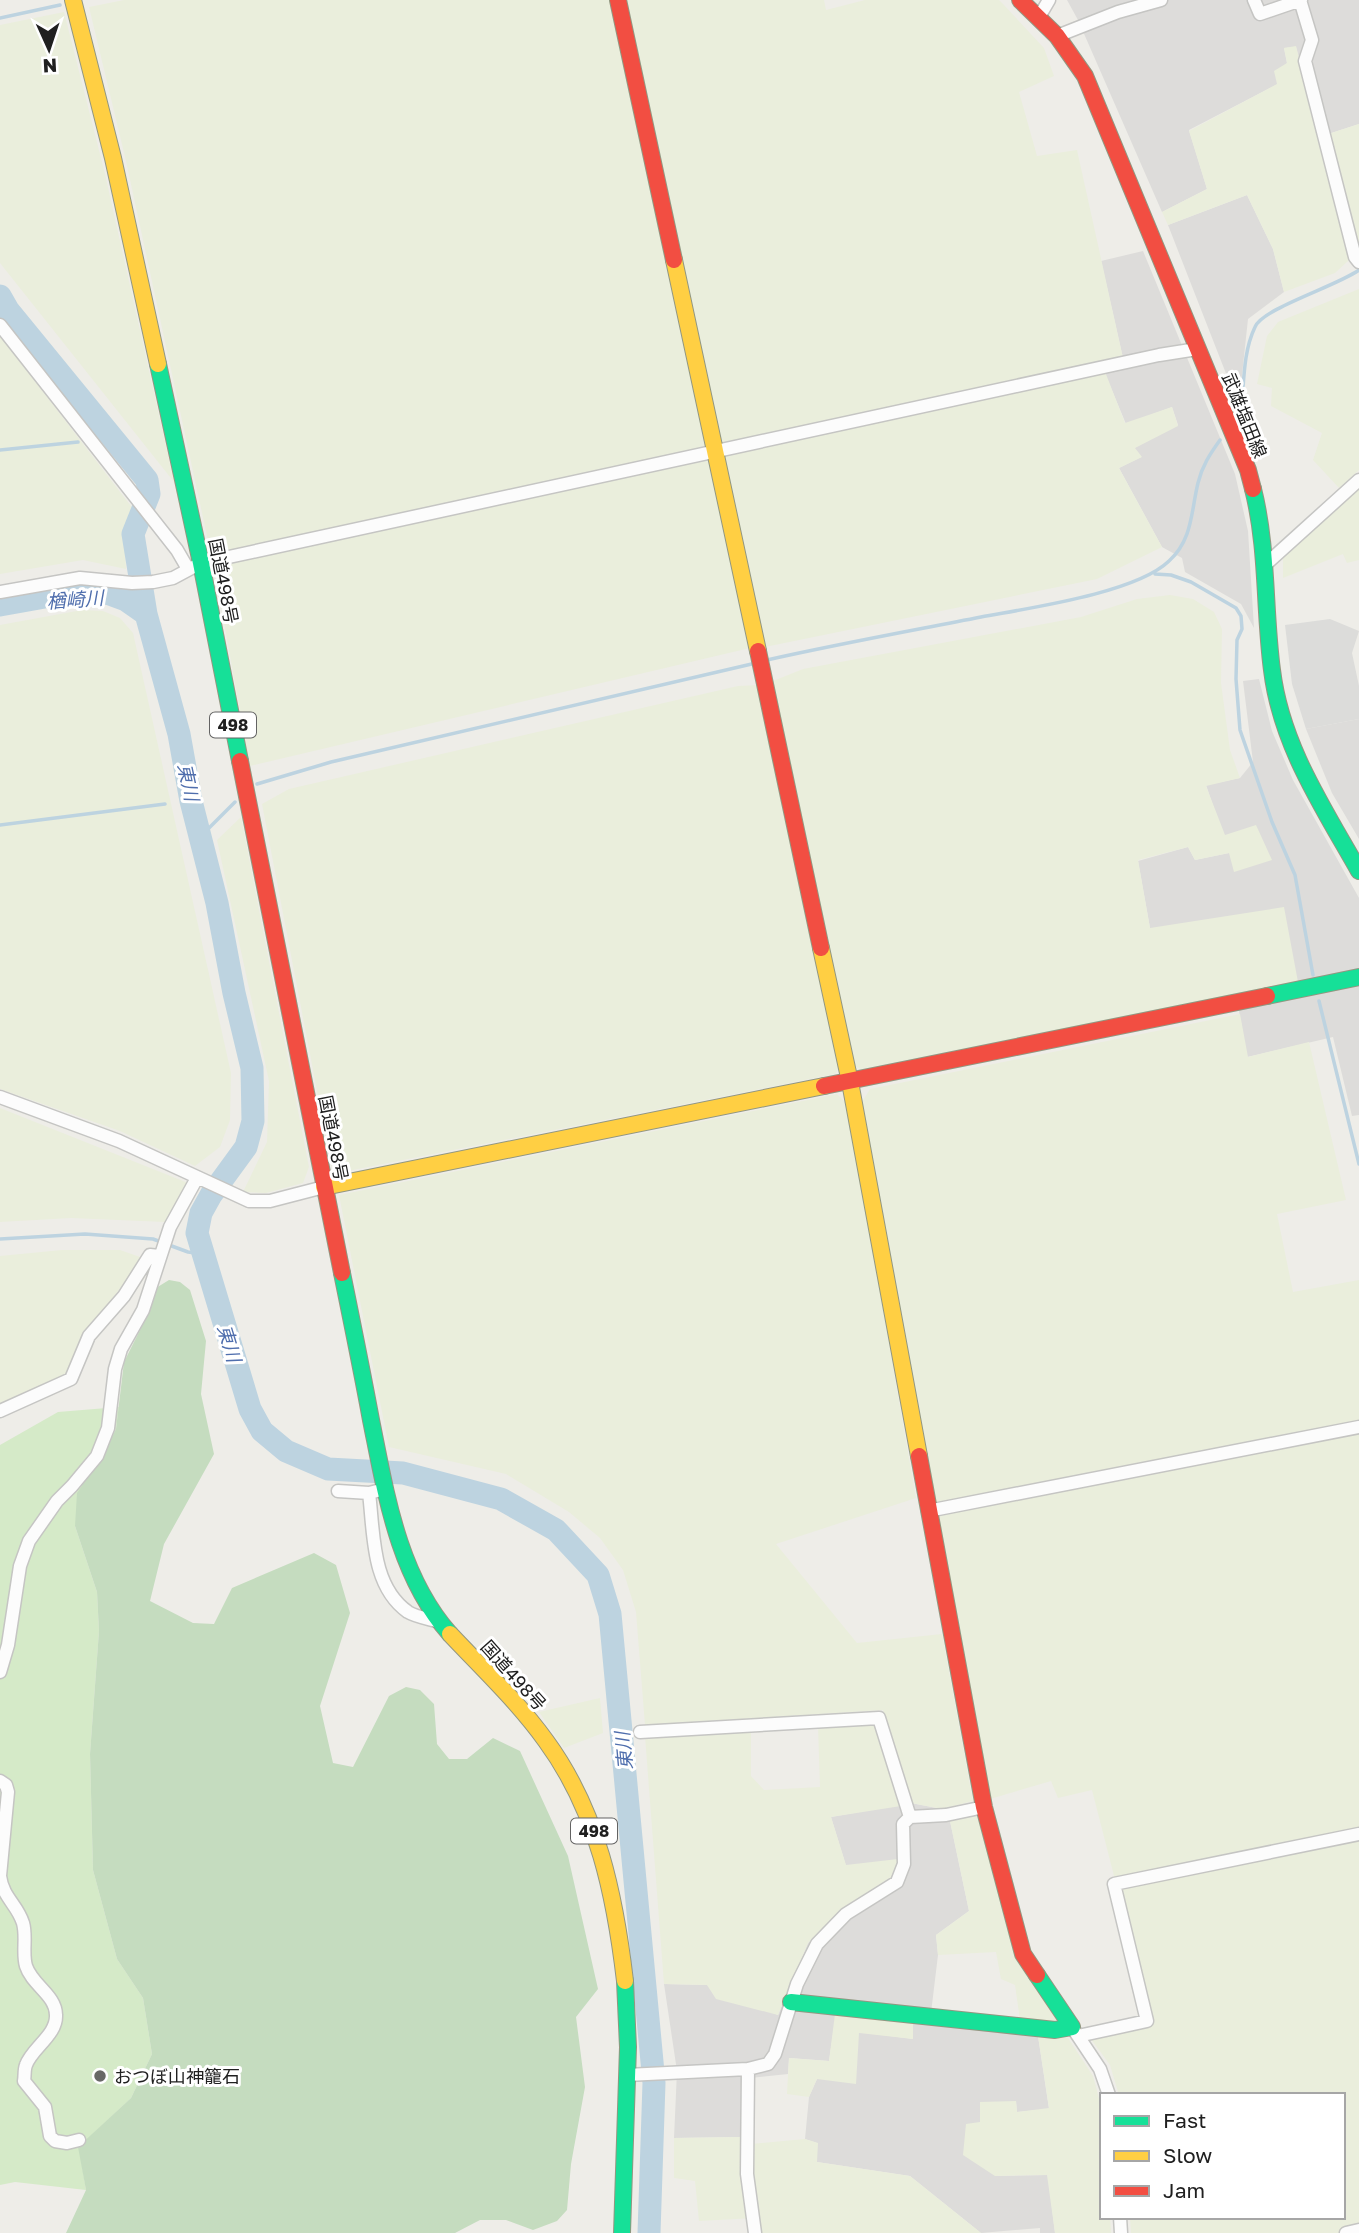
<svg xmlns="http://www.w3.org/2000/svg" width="1359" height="2233" font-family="'Golos Text','Noto Sans JP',sans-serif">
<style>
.residential{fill:#dddcda}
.religious{fill:#dcdcda}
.farmland{fill:#eaeedc}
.grass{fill:#d5eac8}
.forest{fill:#c5dcbf}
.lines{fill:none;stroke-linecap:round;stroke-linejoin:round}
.stream{stroke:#bdd3e0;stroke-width:3.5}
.river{stroke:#bdd3e0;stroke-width:23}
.street-casing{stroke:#c5c5c3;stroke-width:15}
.fast-casing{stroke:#929781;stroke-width:18}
.slow-casing{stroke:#929781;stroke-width:18}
.jam-casing{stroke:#929781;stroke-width:18}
.street{stroke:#fcfcfc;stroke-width:12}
.fast{stroke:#16e098;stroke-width:16}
.slow{stroke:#ffcf43;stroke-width:16}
.jam{stroke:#f24e42;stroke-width:16}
.poi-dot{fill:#686866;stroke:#fff;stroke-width:2.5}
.labels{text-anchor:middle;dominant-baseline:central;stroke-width:6;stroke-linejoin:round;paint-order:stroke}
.shield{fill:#fff;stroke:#636363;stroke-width:2}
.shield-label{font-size:16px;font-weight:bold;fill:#202020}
.street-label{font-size:18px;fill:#202020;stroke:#fff}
.poi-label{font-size:18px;fill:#202020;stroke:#fff;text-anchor:start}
.water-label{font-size:19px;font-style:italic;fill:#4f6ead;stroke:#fff}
</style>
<rect width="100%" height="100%" fill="#eeede8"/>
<path class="residential" d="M1067,0h292v124l-40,13 -23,-90 -12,1 3,15 -9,21 -89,46 18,59 -45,23 -84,-192z
M1247,195l26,54 11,43 -36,27 -7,65 -7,10 -66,-169z
M1143,251l92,223 13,57 6,97 -13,-24 -56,-32 -3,-14 -20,-11 -43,-79 22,-11 -7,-9 44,-23 -6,-18 -46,17 -25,-60 22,-6 -22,-97z
M1259,679l13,52 21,49 66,118v217l-7,1 -19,-79 -86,20 -11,-63 -86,-66 -12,-67 50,-14 7,13 34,-7 -23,-68 34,-7 13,-16 -10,-81z
M1359,719v120l-27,-46 -26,-64z
M911,1803l31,6 8,12 19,90 -33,24 2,20 -7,58 107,23 11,73 -32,3 -1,-11 -21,75 53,-1 7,58h-15v-5l-59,5 -71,-57 -93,-14v-19l-12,-4 4,-42 8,-18 42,-47 54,7v-18l-77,-7 -7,47 -40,-3 -1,16 -47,5 -1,58 -66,1 3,-67 -13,-87 43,1 71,30 30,-72 32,-33 51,-33 7,-17 -52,6 -15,-49z"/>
<path class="religious" d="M1330,619l29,12 -7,22 7,33v33l-53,10 -14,-45 -7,-59z"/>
<path class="farmland" d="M124,0h486l140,648 -500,118 -35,-193 -89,-412 -37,-154z
M626,0h198l2,10 39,-10h134l5,5 40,43 10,28 -35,16 18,64 40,-6 46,208 -21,6 23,59 47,-16 6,19 -43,22 7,9 -23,11 43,79 -65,32 -332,68z
M64,12l41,162 69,308 -174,-219v-238z
M1296,46l23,91 40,-13v127l-24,22 -51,19 -11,-43 -26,-54 -79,30 -6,-13 45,-23 -18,-58 88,-47 -3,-13 13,-8 -3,-15z
M1359,289v181l-20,18 -26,-28 9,-27 -51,-27 1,-18 -15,-4 10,-48 11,-14z
M0,336l134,174 -10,22 2,37 -43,-9 -83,14z
M1359,487v73l-12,3 -4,-9 -60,24v-25z
M1170,595l23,4 21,13 8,17 -1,54 9,67 10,28 -34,8 19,49 31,-10 16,35 -38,12 -5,-19 -34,7 -7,-13 -50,13 12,68 134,-21 14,75 -437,87 -11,-5 -77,-383 30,-12 278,-52 56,-18z
M82,610l21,1 17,7 13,15 98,440 -1,47 -10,27 -25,19 -75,-35 -120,-42v-464z
M759,685l81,382 -5,7 -502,100 -71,-370 27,-15 449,-103z
M241,817l68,350 -6,16 -37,10 -23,-1 24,-50 2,-61 -52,-241z
M1240,1014l8,43 61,-15 37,158 -69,14 16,78 66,-12v953h-228l-1,-16h213v-122h-224l-9,-30 -19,-26 61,-15 -60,-234 -34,8 -7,-17 -61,18 -128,-697 8,-13z
M837,1094l10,10 69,394 -140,46 81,99 85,-9 31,167 -31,8 -31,-6 -28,-93 -238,15 -9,-113 -13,-42 -23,-32 -31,-26 -63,-38 -117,-27 -50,-252z
M0,1108l188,75 -23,39 -94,-4 -71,4z
M62,1250h58l23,8 -59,78 -17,40 -67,28v-148z
M600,1698l3,35 -39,15 -25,-36z
M876,1722l25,84 -70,11 15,48 52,-6 -7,18 -51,33 -32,33 -30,72 -62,-16 -9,-14 -43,-1 -19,-248 106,-8v48l13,14 56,-3 -2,-61z
M977,1816l41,143 39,60 -3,4 -34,-3 -5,-35 -14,-6 -5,-27 -58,3 -2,-20 33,-24 -19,-90z
M835,2014l78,7v18l-54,-6 -3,51 -39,-5 -8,18 -22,-3 2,-36 40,3z
M1038,2036l30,2 25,38 7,26 2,21v94h8l1,16h-56l-8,-58 -52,1 -32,-21 3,-31 14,-2v-20l36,-1 1,11 32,-4z
M740,2137l1,8 64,-6 13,4 -1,19 93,14 71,57h-222l-4,-15 -56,3 -4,-40 -21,-3v-40z"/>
<path class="grass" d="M119,1407l-3,22 -14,27 -27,70 22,66 2,39 -9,123 3,116 24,89 26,39 9,56 -21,44 -52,49 7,43 -71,-8 -15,3v-740l58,-33z"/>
<path class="forest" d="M169,1280l11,2 10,8 16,51 -5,53 13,60 -50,90 -14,57 43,22 21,1 18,-36 82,-35 22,12 14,48 -30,93 13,57 20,4 36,-71 17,-9 14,3 14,14 3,40 12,15h18l26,-21 27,13 48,105 30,133 -22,28 9,70 -14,77 -4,46 -10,11 -24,9 -27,-10h-26l-25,13h-389l20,-43 -8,-43 53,-49 21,-44 -9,-56 -26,-39 -24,-89 -3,-116 9,-123 -2,-39 -22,-66 2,-33 25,-37 14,-27 8,-67 21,-42 11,-32z"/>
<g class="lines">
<path class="stream" d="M0,18l60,-13
M1242,402c2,-25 2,-52 13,-75 8,-19 82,-41 104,-57
M0,450l78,-8
M1155,574l16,1 20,7 45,26 5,8 1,13 -5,11 -1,39 4,51 32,92 23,53 18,100
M767,660c71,-16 143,-29 214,-43 48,-9 155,-24 188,-56 24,-22 22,-50 29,-78 4,-17 12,-29 22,-43
M257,784l74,-22 425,-99
M0,825l165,-21
M200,837l35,-35
M1319,1001l40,163
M0,1239l85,-5 68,5 8,3
M169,1245l19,7 15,2"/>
<path class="river" d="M0,296l8,14 139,170 2,14 -16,40 13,80 33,120 12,67 26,102 17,90 18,75 1,53 -7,26 -35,48 -10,18 -4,20 53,176 12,22 24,20 42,18 75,4 98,26 55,31 42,45 12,39 44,469 -5,150
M0,605l56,-10 51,-2 19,7 20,14"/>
<g class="street-casing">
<path id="street" d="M1254,0l6,14 41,-14
M1300,0l12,40 -7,21 50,196 4,5
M1039,17l10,-17
M1057,36l61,-24 43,-12
M0,325l177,225 11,19
M1265,565l94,-85
M0,592l80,-14 52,5 21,-1 20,-4 28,-15 958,-208 38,-6
M0,1097l119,44 130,60h21l54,-14
M0,1411l71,-32 18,-43 35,-40 26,-41 9,1
M385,1489l-16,4c5,40 2,93 39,119 8,5 22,7 32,10
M338,1491l31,2
M928,1511l431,-84
M0,1672l8,-27 12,-79 9,-25 28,-40 15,-15 25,-30 11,-28 7,-59 6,-20 22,-39 27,-83 27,-49
M640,1732l239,-14 31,99
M0,1781l6,4 2,7 -8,84c3,22 17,28 23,47 4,14 -1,30 3,43 6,19 30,29 30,49 1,20 -24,33 -30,50 -2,5 -1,11 -2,16l21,26 5,29 5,5 12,2 12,-3
M1074,2030l26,39 9,26
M1078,2036l69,-15 -33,-137 245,-50
M748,2069l-1,105 8,59
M627,2075l121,-6 20,-5 7,-10 22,-70 20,-40 29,-30 51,-32 7,-18 -1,-40 7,-7 36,-2 38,-8
M1120,2217l1,16
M1346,2233l13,-3"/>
</g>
<g class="fast-casing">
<path id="fast" d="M158,364l43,199 39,198
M1253,489c15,59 11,121 19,181 9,75 51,137 87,201
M1267,996l92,-19
M342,1273c10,49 20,98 29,147 15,74 27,155 79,214
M791,2002l264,28 17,-3 -35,-52
M622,2233l6,-186 -3,-66"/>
</g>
<g class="slow-casing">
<path id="slow" d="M73,0l40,158 45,206
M674,260l84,391
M821,948l29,134 69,374
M324,1187l500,-101
M450,1634c33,35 68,68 96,107 52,71 69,155 79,240"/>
</g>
<g class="jam-casing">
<path id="jam" d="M618,0l56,260
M1020,0l37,36 28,40 163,394 5,19
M758,651l63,297
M240,761l102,512
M824,1086l443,-90
M919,1456l65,351 39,147 14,21"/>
</g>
<use href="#street" class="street"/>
<use href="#fast" class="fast"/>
<use href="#slow" class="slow"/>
<use href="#jam" class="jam"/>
</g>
<circle class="poi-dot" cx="100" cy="2076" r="7"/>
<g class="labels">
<g class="shield">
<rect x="210" y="712.5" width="46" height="25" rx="5"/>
<rect x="571" y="1818.5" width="46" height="25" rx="5"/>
</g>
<g class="shield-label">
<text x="233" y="725">498</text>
<text x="594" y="1831">498</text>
</g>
<g class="street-label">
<text transform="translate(1245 415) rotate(68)">武雄塩田線</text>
<text transform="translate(224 581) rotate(79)">国道498号</text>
<text transform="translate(334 1138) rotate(79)">国道498号</text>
<text transform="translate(514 1675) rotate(48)">国道498号</text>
</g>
<g class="poi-label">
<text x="114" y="2076">おつぼ山神籠石</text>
</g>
<g class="water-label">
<text transform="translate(75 599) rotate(-4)">楢崎川</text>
<text transform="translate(189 782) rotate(78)">東川</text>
<text transform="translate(230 1343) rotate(73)">東川</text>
<text transform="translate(623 1751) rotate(-95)">東川</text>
</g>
</g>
<rect x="1100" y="2093" width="245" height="126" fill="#ffffff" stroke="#a6a6a6" stroke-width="2"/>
<rect x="1114" y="2116" width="35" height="10" fill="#16e098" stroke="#a6a6a6" stroke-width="2"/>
<text x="1163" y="2128" font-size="21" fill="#202020">Fast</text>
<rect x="1114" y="2151" width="35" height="10" fill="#ffcf43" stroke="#a6a6a6" stroke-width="2"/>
<text x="1163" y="2163" font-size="21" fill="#202020">Slow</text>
<rect x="1114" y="2186" width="35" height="10" fill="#f24e42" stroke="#a6a6a6" stroke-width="2"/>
<text x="1163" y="2198" font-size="21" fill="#202020">Jam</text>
<g transform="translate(49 49) rotate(177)" stroke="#ffffff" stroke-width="5" paint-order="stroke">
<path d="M0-5L12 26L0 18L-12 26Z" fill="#202020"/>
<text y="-10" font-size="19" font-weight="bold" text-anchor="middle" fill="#202020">N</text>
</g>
</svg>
